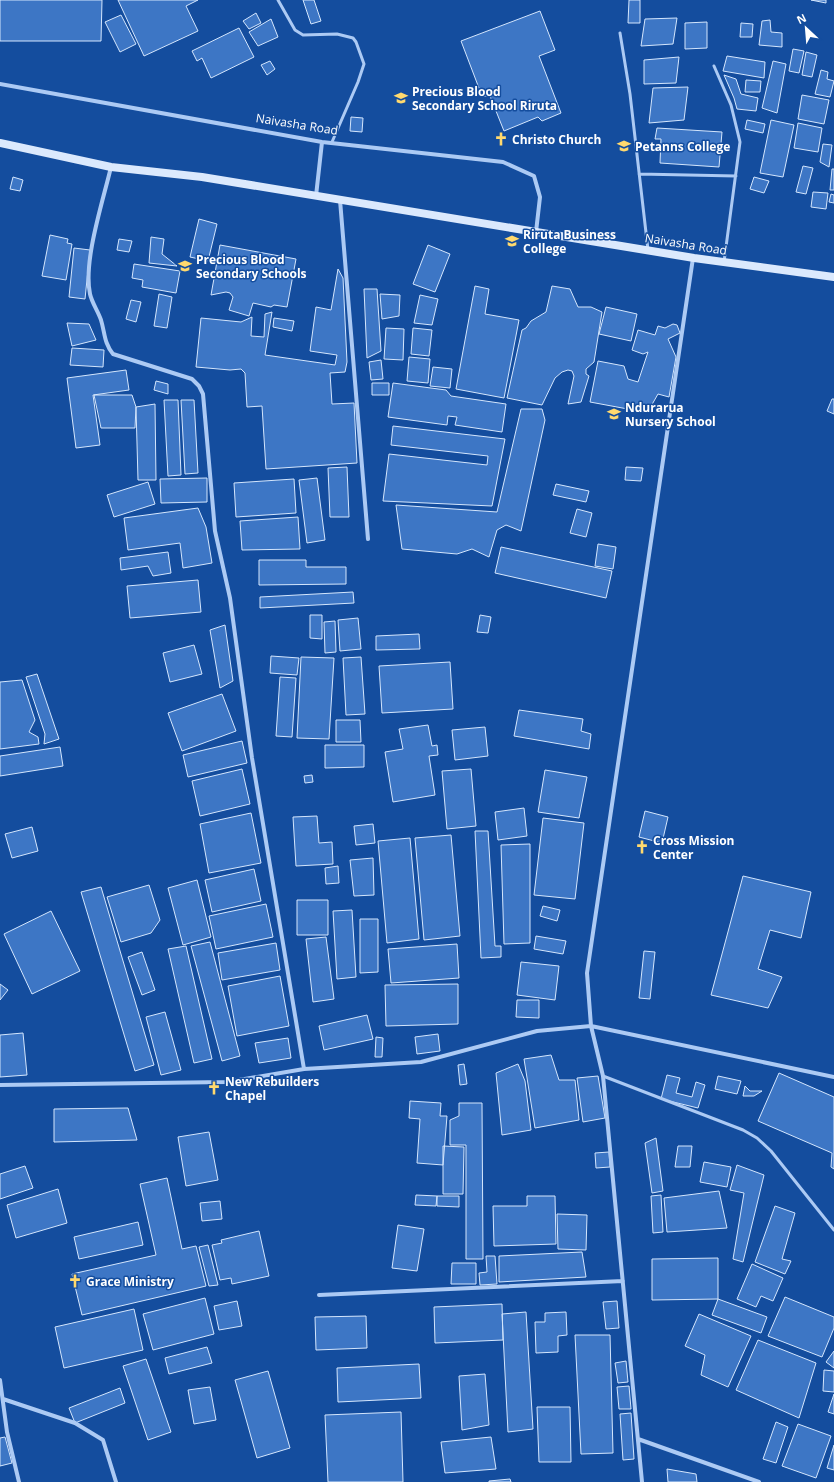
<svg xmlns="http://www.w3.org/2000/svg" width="834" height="1482" font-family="'Open Sans',sans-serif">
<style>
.building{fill:#3d76c5;stroke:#d4e6fd}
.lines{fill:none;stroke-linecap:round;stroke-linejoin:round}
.lane{stroke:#accaf4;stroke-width:3}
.street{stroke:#accaf4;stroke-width:4}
.secondary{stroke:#dbe9fd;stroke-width:8}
.labels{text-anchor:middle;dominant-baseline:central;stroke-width:3;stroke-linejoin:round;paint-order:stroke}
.poi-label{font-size:12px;font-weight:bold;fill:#fff;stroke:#144d9e;text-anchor:start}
.street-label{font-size:12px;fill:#fff;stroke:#144d9e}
</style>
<rect width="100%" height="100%" fill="#144d9e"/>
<path class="building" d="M0,0h102l-1,41h-101z
M118,0h80l-12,6 12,25 -54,25z
M303,0h11l7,21 -10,3z
M629,0h11v23h-12z
M811,0h15v3z
M540,11l15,39 -16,6 22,57 -19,8 -4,-4 -34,14 -14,-35h-8l-21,-55z
M256,13l5,10 -12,6 -6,-8z
M121,15l15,29 -16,8 -15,-30z
M677,18l-4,26 -32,2 4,-27z
M271,19l7,18 -20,9 -9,-14z
M770,20l1,12 11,1v14l-23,-2 3,-24z
M707,22v26l-22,1v-26z
M741,23l12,1 -1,13h-12z
M239,28l15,29 -43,21 -9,-20 -5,3 -5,-10z
M793,49l11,2 -5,22 -10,-2z
M806,52l11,3 -5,22 -10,-2z
M727,56l38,6 -1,16 -41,-7z
M679,57l-3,26 -32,1v-24z
M270,61l5,8 -8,6 -6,-10z
M773,61l13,3 -9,49 -15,-5z
M821,70l7,2 -1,7 7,2 -4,16 -15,-3z
M724,75l12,4 5,15 17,4 -2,13 -19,-2 -3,-11z
M746,80l15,1 -1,11h-15z
M688,87l-4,33 -35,3 4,-35z
M802,95l27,5 -5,24 -26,-5z
M351,117l12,1 -1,14 -12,-1z
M747,120l18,4 -2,9 -18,-4z
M771,120l23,5 -11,52 -23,-4z
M798,123l24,5 -4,24 -24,-4z
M657,128l65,4 -3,35 -59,-4 1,-24h-6z
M823,144l9,1 -3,22 -9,-5z
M803,166l10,2 -7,26 -10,-2z
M832,169h2v21h-4z
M13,177l10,3 -3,11 -10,-2z
M754,177l15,4 -5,12 -14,-4z
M813,192l15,1 -2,16 -15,-2z
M831,194l3,1v8l-5,-1z
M199,219l18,5 -9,37 -18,-4z
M50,235l18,4 -1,4 5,1 -6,36 -24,-4z
M151,237l13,2 -2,15 15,12 -28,-3z
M119,239l13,2 -3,11 -12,-2z
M220,245l76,14 -9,48 -13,-2 -3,2 -18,-4 -4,13 -20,-6 4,-13 -3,-4 -4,-1 -15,3z
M428,245l22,9 -15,38 -22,-8z
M74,248l16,2 -5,49 -16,-2z
M134,264l46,7 -4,22 -34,-6 1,-7 -11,-2z
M338,269l5,9 4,84 -2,10 -15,1 2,31 22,-1 3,60 -91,6 -4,-63 -15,1 -2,-34 -4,-4 -11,1 -34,-3 5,-49 40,4 11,-5 -1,19 13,1 1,-23 7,-2 -7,43 70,10 2,-10 -27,-4 6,-44 15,3z
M475,286l14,3 -4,25 34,6 -15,78 -48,-9z
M552,286l18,3 8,18h13l11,5 -8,50 -8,7v5l3,2 -8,26 -13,2 6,-28 -2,-5 -4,-1 -6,2 -7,6 -13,27 -35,-7 15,-68 4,-2 5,-7 15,-9z
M364,289h13l4,62 -14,7z
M159,294l13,3 -5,31 -13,-2z
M380,294l20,1 -1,21 -17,3z
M420,295l18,4 -6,26 -18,-2z
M131,300l10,2 -5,20 -10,-3z
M606,307l31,7 -6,27 -32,-7z
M274,318l20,3 -2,10 -19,-4z
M67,323l22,1 7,16 -24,6z
M673,324l4,1 3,8 -12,6 8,18 -7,40 -11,-3 -8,14 -6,4 -54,-10 8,-41 26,5 4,13 10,3 10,-30 -5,2 -11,-4 6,-20 17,5 3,-9 7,2z
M386,328l18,1 -1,31 -19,-1z
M413,328l19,2 -3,26 -18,-2z
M72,348l32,2 -1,17 -33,-2z
M409,357l21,2 -2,24 -21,-2z
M381,360l2,19 -12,1 -2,-18z
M433,367l19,2 -2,19 -20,-2z
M126,370l3,20 -36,5 7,50 -24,3 -9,-70z
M156,381l12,3v10l-14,-4z
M372,383h17v12h-17z
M393,383l53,7 5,6 55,8 -4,28 -47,-7 2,-8 -9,-1 -1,9 -59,-8z
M94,395h38l4,12 -1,21h-34z
M832,399h2v15l-7,-3z
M164,400h14l3,75 -13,1z
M181,400h13l4,73 -13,1z
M155,404l1,76h-18l-2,-73z
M521,409h21l3,11 -24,111 -15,-6 -9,5 -8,27 -17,-8 -15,5 -55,-5 -6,-44 101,7z
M393,426l112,13 -13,67 -109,-5 6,-47 98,11 1,-9 -97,-11z
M347,467l2,50h-19l-2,-49z
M626,467l17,1 -2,13 -16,-1z
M207,478v24l-46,1 -1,-24z
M317,478l8,62 -18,3 -8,-63z
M294,479l2,34 -60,4 -2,-34z
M148,482l7,22 -41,13 -7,-22z
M556,484l33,7 -3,11 -33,-7z
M198,508l8,19 6,36 -29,5 -3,-25 -52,7 -4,-32z
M577,509l15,4 -6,24 -16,-4z
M298,517l2,32 -58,1 -2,-29z
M598,544l18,3 -3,22 -18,-3z
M501,547l111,24 -6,27 -111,-25z
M168,552l3,21 -18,3 -5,-10 -27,4 -1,-12z
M259,560h47v7h40v17l-87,1z
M198,580l3,32 -71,6 -3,-32z
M353,592l1,11 -94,5v-11z
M310,615h12v24l-12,-1z
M480,615l11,2 -3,16 -11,-1z
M358,618l3,31 -21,2 -2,-31z
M335,621l1,31 -11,1 -1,-31z
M225,625l8,56 -13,7 -10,-58z
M419,634l1,15 -44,1v-14z
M194,645l8,29 -32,8 -7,-29z
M271,656l28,2 -2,17 -27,-2z
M301,657l33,1 -5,81 -32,-1z
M361,657l4,57 -19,1 -3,-57z
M450,662l3,47 -71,4 -3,-47z
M37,674l22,65 -15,5 1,-10 -19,-57z
M280,677l16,1 -4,59 -16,-1z
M22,680l13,40 -6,12 9,5 1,7 -39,5v-67z
M222,694l14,37 -54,20 -14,-38z
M519,710l64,9 -2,12 10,3 -2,15 -75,-13z
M336,720h24l1,22h-25z
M428,725l4,21 5,-1 1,10 -9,1 6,39 -42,7 -8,-50 18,-3 -4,-20z
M485,727l3,29 -33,4 -3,-30z
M242,741l5,22 -59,14 -5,-22z
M325,745h39v22l-39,1z
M60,747l3,19 -63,10v-20z
M242,769l8,35 -50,12 -8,-35z
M471,769l5,57 -29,3 -5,-58z
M545,770l42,7 -8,41 -41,-6z
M312,775l1,7 -8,1 -1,-7z
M524,808l3,28 -29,4 -3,-28z
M645,811l23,6 -6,26 -23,-6z
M251,813l10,50 -52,10 -9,-49z
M317,816l2,27 13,-1 1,22 -37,2 -3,-49z
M543,818l41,5 -9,76 -41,-4z
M373,824l2,19 -19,2 -2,-19z
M32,827l6,24 -26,7 -7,-24z
M475,831h13l7,115h6v11l-20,1z
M451,835l9,101 -36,4 -9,-102z
M410,838l9,101 -32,4 -9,-102z
M530,844v99l-26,1 -3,-99z
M373,858l1,37 -20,1 -4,-36z
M338,866l1,17 -13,1 -1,-16z
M254,869l7,32 -49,11 -7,-32z
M743,876l68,16 -10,46 -31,-8 -12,39 24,8 -14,31 -57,-13z
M197,880l14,57 -28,8 -15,-57z
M149,885l11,35 -9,13 -30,9 -14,-45z
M101,887l53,178 -19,6 -54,-179z
M297,900h31v35h-31z
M266,904l7,33 -57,12 -7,-33z
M543,906l17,4 -3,11 -17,-5z
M352,910l4,67 -19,2 -4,-68z
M51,911l29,60 -48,23 -28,-60z
M360,919h18v53l-18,1z
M536,936l30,5 -3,13 -29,-5z
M326,937l8,62 -21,3 -7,-63z
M210,942l30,114 -18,5 -31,-115z
M276,943l4,27 -58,10 -4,-27z
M457,944l2,34 -68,5 -3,-34z
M186,946l26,113 -18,4 -26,-114z
M644,951l11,1 -5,47 -11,-1z
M142,952l13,38 -13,5 -14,-38z
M521,962l38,4 -4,34 -38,-5z
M280,976l9,50 -52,10 -9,-50z
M0,984l8,6 -8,10z
M458,984v40l-72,2 -1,-41z
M517,1000h22v18l-23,-1z
M165,1012l16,58 -20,5 -15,-58z
M367,1015l6,24 -49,11 -5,-24z
M23,1033l4,42 -27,2v-42z
M438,1034l2,17 -23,3 -2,-17z
M376,1037l7,1 -1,19h-7z
M288,1038l3,20 -32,5 -4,-20z
M551,1055l8,25h16l4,40 -44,8 -11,-69z
M464,1064l3,20 -7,1 -2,-20z
M518,1064l7,17 6,49 -29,5 -6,-62z
M779,1073l55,24v72l-3,-2 1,-14 -74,-32z
M667,1075l13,3 -4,15 16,4 4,-15 9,3 -7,23 -37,-9z
M598,1076l7,42 -22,4 -6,-44z
M718,1076l23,5 -4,13 -22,-5z
M745,1086l5,5h12l-8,5h-11z
M410,1101l31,2 -1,13h7l-4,49 -26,-2 3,-44 -11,-1z
M459,1103h23l1,156h-17v-114h-16v-25l9,-4z
M128,1108l9,32 -83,2v-33z
M209,1132l9,48 -32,6 -8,-49z
M656,1138l7,53 -11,2 -7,-50z
M443,1146l21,1 -1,47h-20z
M678,1146h14l-2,21h-15z
M609,1152l1,15 -14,1 -1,-15z
M704,1162l27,5 -4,20 -27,-5z
M737,1165l27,10 -21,87 -10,-3 11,-66 -14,-3z
M25,1166l8,22 -33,11v-25z
M167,1178l15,71 14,-3 10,40 -124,29 -10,-41 84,-19 -16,-71z
M58,1189l9,34 -51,15 -9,-33z
M719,1191l8,37 -60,4 -3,-34z
M416,1195l21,1 -1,10 -21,-1z
M661,1195l2,37 -10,1 -2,-37z
M437,1196h22v11l-22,-1z
M527,1196h28l1,48 -62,2 -1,-40h34z
M220,1201l2,18 -20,2 -2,-18z
M775,1206l20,7 -13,46 9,2 -6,13 -30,-12z
M557,1214l30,1 -1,35 -28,-1z
M138,1222l5,23 -64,14 -5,-22z
M398,1225l26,4 -7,42 -25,-3z
M259,1231l10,45 -37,8 -1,-6 -11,2 -8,-35 10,-2 -1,-3z
M208,1245l10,40 -9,1 -10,-39z
M582,1252l4,25 -87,5v-26z
M486,1256h9l2,28 -17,1 -1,-12 8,-1z
M718,1258v41l-66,1v-41z
M452,1263h24v21h-25z
M752,1264l31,14 -10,23 -12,-5 -5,11 -19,-8z
M785,1297l49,20v11l-12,29 -54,-21z
M205,1298l9,36 -61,16 -10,-36z
M718,1299l49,18 -6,16 -49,-18z
M237,1301l5,25 -23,4 -5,-24z
M617,1301l2,27 -13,1 -3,-27z
M502,1304l1,36 -68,3 -1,-36z
M134,1309l9,41 -79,18 -9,-41z
M526,1312l7,117 -25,3 -6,-118z
M566,1312l1,23 -9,1v16l-22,1 -1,-31h10v-9z
M699,1314l52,22 -23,51 -27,-12 4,-20 -20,-9z
M366,1316l1,32 -51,2 -1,-33z
M575,1335h35l3,118 -32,1z
M758,1340l58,23 -17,55 -63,-28z
M207,1347l5,16 -43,11 -4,-16z
M834,1351v17l-8,-6z
M146,1359l25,73 -23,8 -25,-74z
M626,1361l2,21 -10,1 -3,-20z
M419,1364l2,34 -83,4 -1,-34z
M824,1370l10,1v21l-11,-1z
M268,1371l22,77 -33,10 -22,-78z
M485,1374l4,51 -27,5 -3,-54z
M629,1386l2,23h-12l-2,-22z
M210,1387l6,33 -22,4 -6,-34z
M120,1388l5,15 -50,20 -6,-15z
M834,1394v20l-6,-2z
M537,1407h33l1,55h-32z
M401,1412l2,70h-75l-3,-67z
M631,1413l3,46 -11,1 -3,-46z
M776,1422l12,5 -12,36 -13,-4z
M798,1424l33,12 -15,42 -34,-12z
M5,1437l7,26 -12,3v-28z
M491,1437l5,32 -51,4 -4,-31z
M834,1445v25l-7,-2z
M667,1469l29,5 1,8h-29z
M510,1479l1,3h-22v-1z"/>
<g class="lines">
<path class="lane" d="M278,0l17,30 8,5 34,-1 16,4 3,4 8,22 -6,18 -26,60
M620,33l10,61 18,156
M714,66l17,39 9,37 -16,120
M639,174l97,2
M603,1076l140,54 14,8 14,13 63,79"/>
<path class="street" d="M0,84l322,58 181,20 31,14 6,21 -4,35
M111,167c-8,34 -28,94 -21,127 2,9 8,17 11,26 4,13 3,23 12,34l79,25 7,7 4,8 12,137 15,67 22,160 52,311
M316,196l6,-54
M340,200l28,339
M0,1085l227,-3 77,-13 117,-7 116,-31 54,-5 243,51
M319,1295l304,-14
M0,1380l7,52 12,50
M3,1399l72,24 28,17 13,42
M638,1439l121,43
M642,1482l-39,-406 -12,-50 -4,-53 106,-715"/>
<path class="secondary" d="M0,143l111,24 91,10 492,81 140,19"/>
</g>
<defs>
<g id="school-bare" transform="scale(1.08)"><path d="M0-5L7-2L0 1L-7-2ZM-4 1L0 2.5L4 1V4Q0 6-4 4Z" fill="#ffd96e" stroke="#144d9e" stroke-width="2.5" paint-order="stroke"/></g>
<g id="church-bare" transform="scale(1.08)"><path d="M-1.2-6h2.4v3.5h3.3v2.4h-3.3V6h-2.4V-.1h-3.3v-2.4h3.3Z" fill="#ffd96e" stroke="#144d9e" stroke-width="2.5" paint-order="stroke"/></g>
<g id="university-bare" transform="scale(1.08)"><path d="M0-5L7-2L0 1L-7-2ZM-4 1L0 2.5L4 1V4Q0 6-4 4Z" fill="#ffd96e" stroke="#144d9e" stroke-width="2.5" paint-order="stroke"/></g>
</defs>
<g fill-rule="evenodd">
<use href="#school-bare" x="401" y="98"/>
<use href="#church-bare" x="501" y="139"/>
<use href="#university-bare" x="624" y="146"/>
<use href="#university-bare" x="512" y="241"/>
<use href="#school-bare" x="185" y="266"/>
<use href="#school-bare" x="614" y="414"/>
<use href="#church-bare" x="642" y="847"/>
<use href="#church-bare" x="214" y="1088"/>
<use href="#church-bare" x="75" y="1281"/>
</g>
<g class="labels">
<g class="poi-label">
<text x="412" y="91">Precious Blood<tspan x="412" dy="14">Secondary School Riruta</tspan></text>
<text x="512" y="139">Christo Church</text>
<text x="635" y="146">Petanns College</text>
<text x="523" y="234">Riruta Business<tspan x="523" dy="14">College</tspan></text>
<text x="196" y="259">Precious Blood<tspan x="196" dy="14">Secondary Schools</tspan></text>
<text x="625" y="407">Ndurarua<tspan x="625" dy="14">Nursery School</tspan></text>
<text x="653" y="840">Cross Mission<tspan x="653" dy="14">Center</tspan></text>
<text x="225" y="1081">New Rebuilders<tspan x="225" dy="14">Chapel</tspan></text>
<text x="86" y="1281">Grace Ministry</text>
</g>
<g class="street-label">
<text transform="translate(297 124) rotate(9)">Naivasha Road</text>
<text transform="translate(686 244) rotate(9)">Naivasha Road</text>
</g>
</g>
<g transform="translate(806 28) rotate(334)" stroke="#144d9e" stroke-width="3" paint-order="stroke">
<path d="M0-3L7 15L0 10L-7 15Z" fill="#ffffff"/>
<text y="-6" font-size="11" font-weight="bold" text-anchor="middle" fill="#ffffff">N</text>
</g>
</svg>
